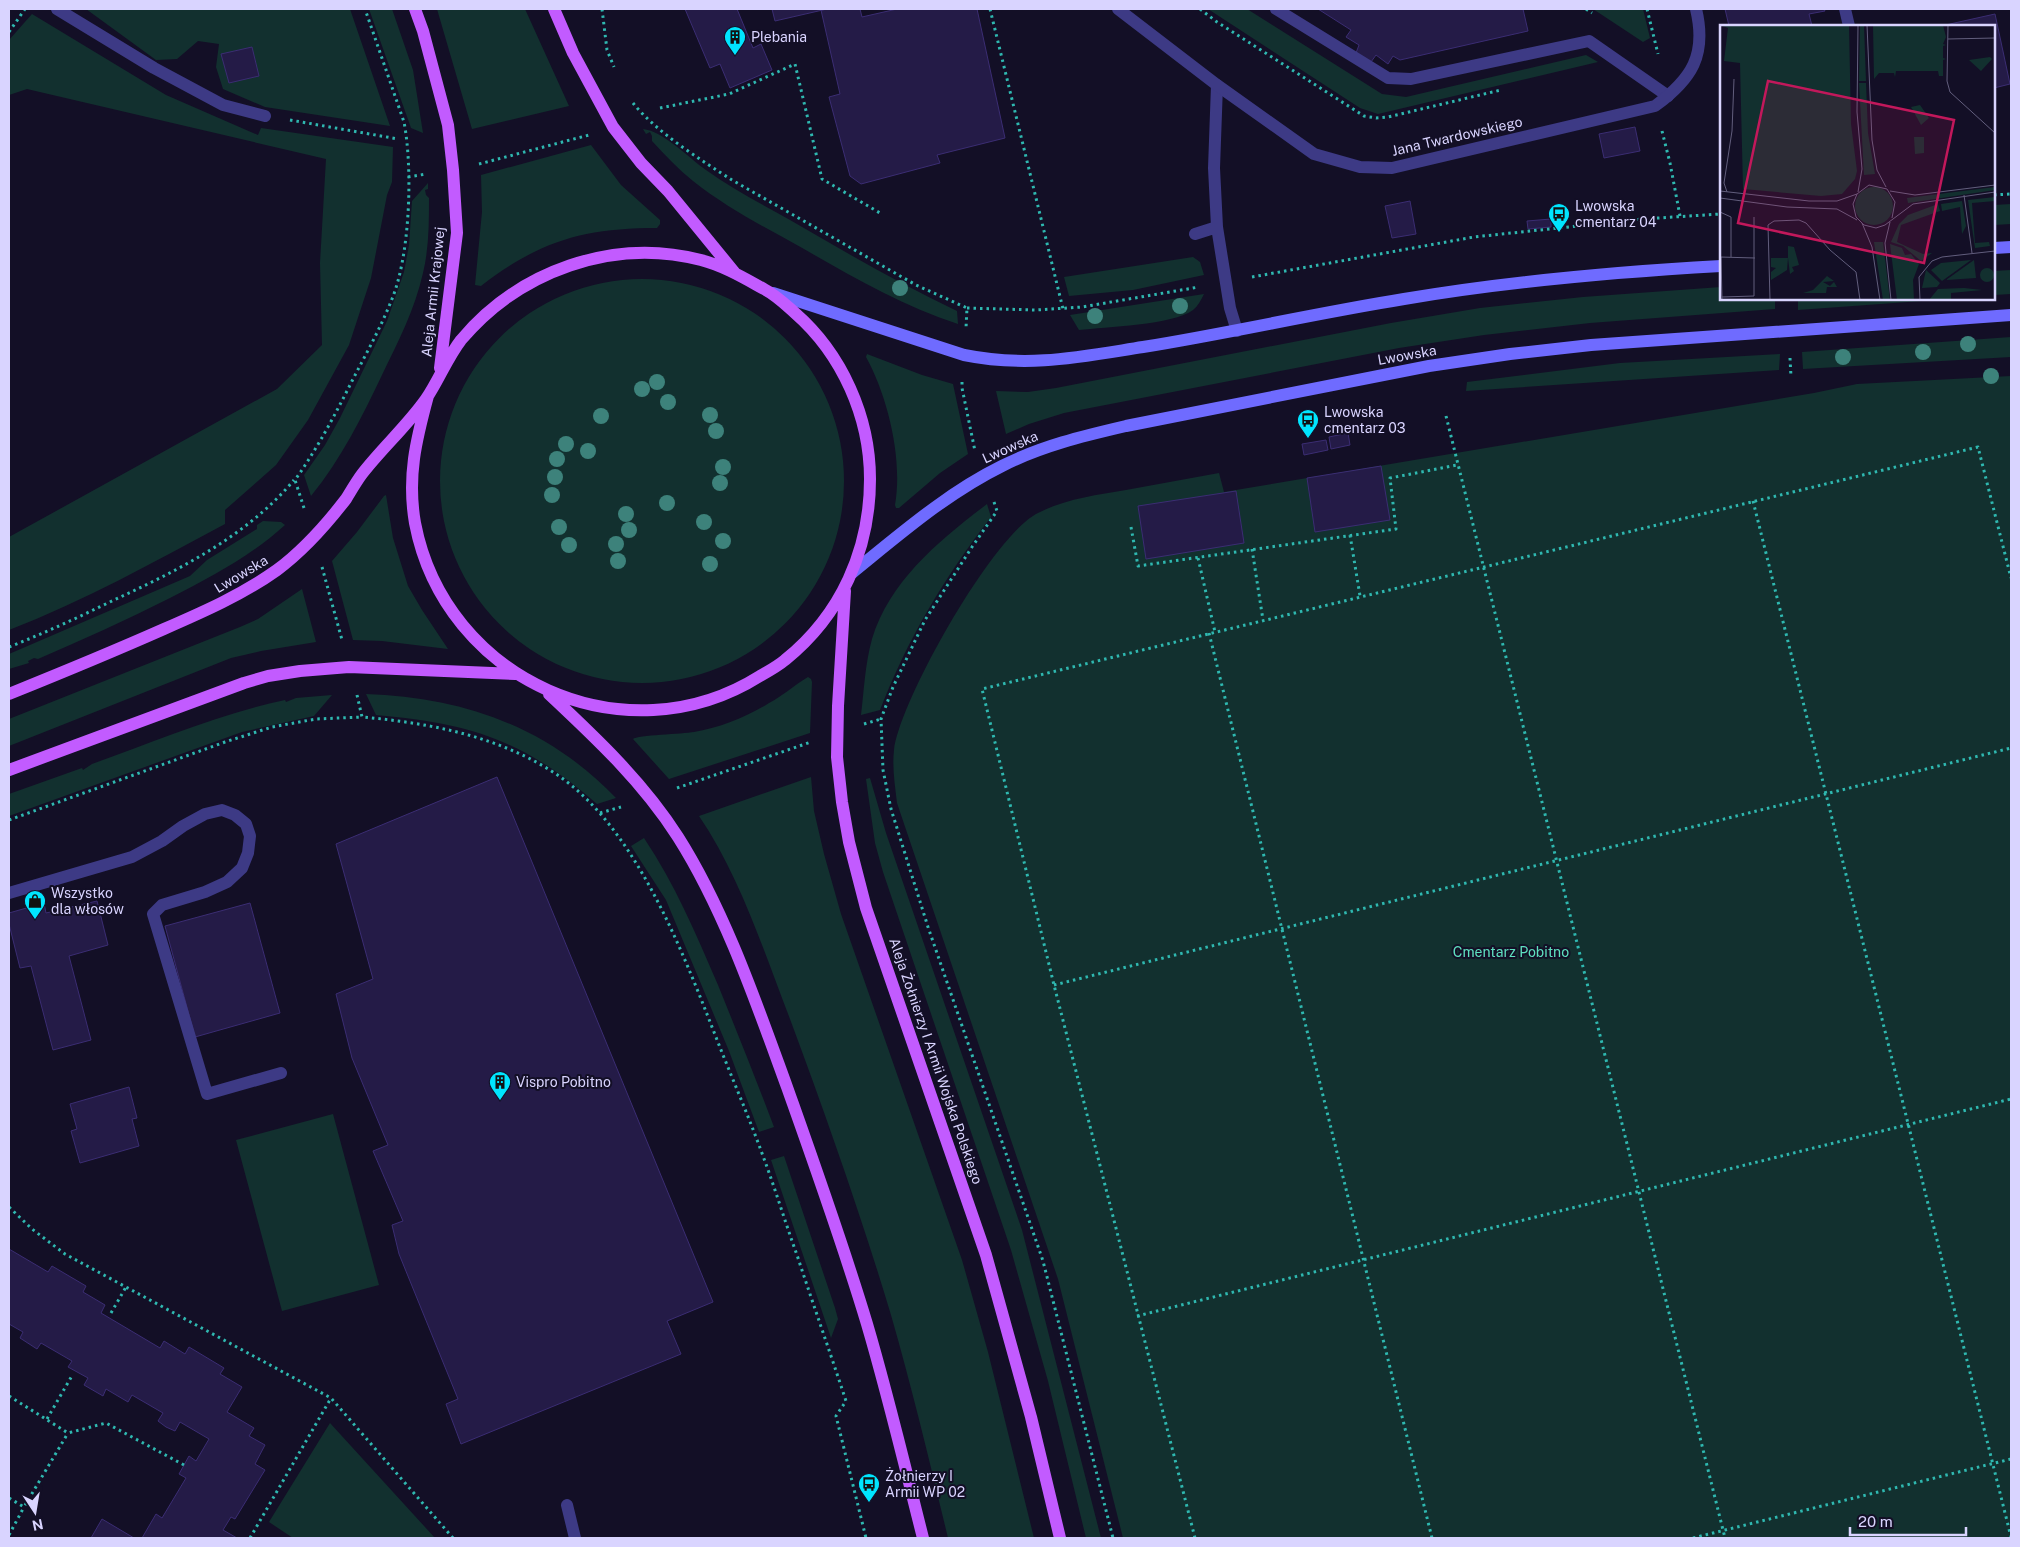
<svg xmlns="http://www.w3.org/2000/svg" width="2020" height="1547" font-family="'Public Sans',sans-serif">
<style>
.green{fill:#12302f}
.building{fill:#241b47;stroke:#3b2d73}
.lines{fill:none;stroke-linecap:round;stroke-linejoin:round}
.path{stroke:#2fb8b0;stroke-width:3;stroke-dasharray:2.5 4;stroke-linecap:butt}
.service{stroke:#3d3a85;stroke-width:12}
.minor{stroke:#3d3a85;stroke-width:12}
.secondary{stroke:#6f6bff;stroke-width:12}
.primary{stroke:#c25bff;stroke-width:12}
.tree{fill:#3d827b}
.labels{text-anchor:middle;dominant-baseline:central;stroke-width:4;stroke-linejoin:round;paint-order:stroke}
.poi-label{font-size:14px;fill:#d9d4ff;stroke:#130f26;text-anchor:start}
.street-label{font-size:14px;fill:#d9d4ff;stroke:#130f26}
.park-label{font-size:14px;fill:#5fe0c0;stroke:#130f26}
.inset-road{fill:none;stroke:#625e7d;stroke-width:1}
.view{fill:#c2185b;fill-opacity:0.15;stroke:#c2185b;stroke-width:2.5}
.inset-edge{fill:none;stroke:#d9d4ff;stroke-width:2.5}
</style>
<rect width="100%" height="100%" fill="#130f26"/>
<path class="green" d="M86,9h264l40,117 -125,-19 -42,-18 -7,-22 3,-23 -21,-3 -21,18 -21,1z
M369,9h23l21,61 10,63 -12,-5z
M437,9h88l44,97 -97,23z
M1208,9h39l135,85 24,3 180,-42 12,7 -220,52 -18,-6z
M1593,9h50l7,29 -7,4z
M32,14l134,81 92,40 3,-7 132,19 -1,35 -5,13 -16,83 -22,67 -41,75 -32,45 -51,45v14c-71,38 -141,77 -216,106v-93l268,-148 45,-44 -2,-82 6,-104 -299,-70 -18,6v-55z
M643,129c20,2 46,29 63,41 26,19 56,34 84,50 55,32 110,64 167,91l1,13c-55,-18 -104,-46 -154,-75 -38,-21 -77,-41 -111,-68 -15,-12 -28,-26 -41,-40v-5l-2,-4 -4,2z
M591,145l30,40 39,35v4l-3,4c-73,0 -118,13 -176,58l-6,-1 7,-73 -1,-37z
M428,183v6l-3,1 1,5 3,3c0,25 0,50 -6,75 -8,36 -25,69 -41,102 -20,42 -41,84 -71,121l-7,-21 21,-30 15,-27 47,-97 17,-49 5,-27 3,-44z
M2011,204v20l-17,1v-20z
M1193,257l7,5 4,13 -71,15 -64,6 -5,-19z
M2011,270v24l-17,1v-24z
M440 481a202 202 0 1 1 404 0a202 202 0 1 1-404 0Z
M1721,287v12h54v10l-185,14 -106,12 -85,13 -335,65 -35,11 -23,10 -10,-43 32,1 28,-4 335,-65 89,-15 103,-11z
M1204,294c-3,6 -6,12 -11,16 -20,15 -88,17 -114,20l-9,-15z
M1798,299h151l-151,11z
M2011,337v20l-208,12 -1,-17z
M867,354l55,21 31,9 15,70 -28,19 -41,35h-3l-1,-3c8,-46 -7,-108 -29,-148z
M1780,354l-1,16 -313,21 1,-9 153,-19z
M2011,376v1162h-888l-65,-259 -161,-476c-2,-18 -5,-35 -3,-53 6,-50 99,-215 144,-237 27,-14 58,-18 88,-23 31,-6 62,-11 93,-17l5,19 590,-99 43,-9z
M386,495l7,43 15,48 14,24 26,39 -66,-8 -29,-1 -21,-79 25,-29 27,-36z
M987,504l4,13c-47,61 -83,121 -111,193l-19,5c3,-25 4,-51 11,-76 18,-59 68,-99 115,-135z
M263,521l18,1 4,3c-34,31 -74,52 -115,73 -44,22 -88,42 -132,61l-4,-1 -6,3 1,2 -20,6v-15l181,-78 17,-16 50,-31v-4z
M302,589l14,53 -55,9 -30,7 -222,88v-27l231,-92 18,-8z
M808,677l3,2 1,3 -2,51 -141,46 -36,-40c4,-4 50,-5 61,-7 25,-4 53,-15 75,-29 14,-7 25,-18 39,-26z
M366,694c97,3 182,33 250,104l-19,6c-72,-63 -126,-81 -221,-89z
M332,695l-18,21 -72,16 -233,84v-22l73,-26 1,2 9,-6c64,-23 127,-50 193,-64l1,2 10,-4z
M811,777l3,34 10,43 17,60 121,346 26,92 46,186h-86c-18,-75 -36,-150 -57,-223 -30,-100 -65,-199 -101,-296 -26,-67 -50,-143 -91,-203z
M870,778l16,55 136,397 79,308h-15l-38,-157 -37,-131 -128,-378 -8,-29 -9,-64z
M644,838c31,46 52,96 74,147 19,47 38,94 56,142l-15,5 -30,-81 -63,-151 -35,-54z
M333,1114l46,171 -97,26 -46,-171z
M784,1156l51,152 3,11 -7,19 -60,-178z
M330,1423l105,115h-142l-24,-16z"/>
<path class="building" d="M685,9h52l16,39 8,-4 11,26 -42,18 -10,-24 -10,4z
M772,9h55l-52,12z
M827,9h33l2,8 35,-8h80l28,129 -68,17 3,8 -79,21 -11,-8 -21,-79 11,-3 -19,-84z
M1318,9h205l5,22 -128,29 -7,-4 -5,8 -12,-9 -5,7 -15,-9 3,-8 -13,-8 5,-7z
M1725,9h99l1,2 -16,3 3,12h-83z
M1995,14l15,70 -16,4v-62h-53z
M252,47l7,29 -30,7 -8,-29z
M1635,127l5,24 -36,7 -5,-24z
M1410,201l6,33 -24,4 -7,-32z
M1551,219v8l-23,2 -1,-8z
M1348,433l2,12 -19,4 -2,-12z
M1326,440l2,10 -24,5 -2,-11z
M1381,466l9,54 -75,12 -8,-54z
M1236,491l8,52 -98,16 -8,-53z
M497,777l216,525 -46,19 14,33 -220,90 -15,-40 12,-5 -59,-145 -7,-29 11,-4 -30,-70 15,-6 -36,-87 -16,-64 37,-15 -37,-135z
M97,901l11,44 -39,11 22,84 -38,10 -22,-84 -11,2 -11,-44v-11l35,-10 2,10z
M250,903l30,110 -85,24 -30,-111z
M129,1087l8,31 -5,1 7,27 -59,17 -9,-32 6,-2 -7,-25z
M9,1249l39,23 4,-6 34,20 -3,6 22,13 -4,8 59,35 4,-7 21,13 4,-7 35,21 -4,6 22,13 -15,25 27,16 -5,8 16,9 -10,19 10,6 -30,49 -4,-2 -8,13 14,8h-95l14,-24 6,4 24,-40 -7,-4 10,-18 7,5 13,-22 -29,-17 -5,9 -9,-4 -8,-6 5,-8 -31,-18 -4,7 -22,-13 -3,7 -19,-11 4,-7 -20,-11 4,-6 -31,-18 -4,6 -17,-11 3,-6 -14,-8z
M102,1519l32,19h-43z"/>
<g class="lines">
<path class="path" d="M602,9l5,41 7,17
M990,9l73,300
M1200,9l17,13 147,94 12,2 12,-1 113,-27
M1586,9l6,4
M1647,9l11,45
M9,32l16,-23
M633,103c23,29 68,57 99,77l184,105 51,23 -1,20
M660,108l69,-14 66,-30 27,115 58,34
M290,120l108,19
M1662,131l8,32 10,53
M479,164l110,-29
M408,177l18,-3
M1994,195l17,-1
M1252,277l222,-40 169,-18 78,-5
M967,308l69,2 46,-3 117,-20
M1790,358l1,19
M962,382v6l13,63
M1446,416l279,1122
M1753,501l258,1036
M994,502l3,9 -25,36 -47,73 -32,67 -12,32 2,51 8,39 37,118 115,334 70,277
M304,508l-9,-28c22,-31 40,-65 57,-99 14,-27 29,-54 40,-82 18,-44 21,-130 12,-177l-39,-113
M1131,527l7,39 258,-37 -6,-51 67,-13
M1350,535l10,61
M1252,549l11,71
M1198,558l17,74
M322,567l20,73
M1209,633l223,905
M9,647c36,-14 70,-30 105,-47 65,-30 133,-64 180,-120
M357,695l5,22c67,6 137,19 194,57 83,55 130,187 165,276 14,35 29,70 42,106 12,32 22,66 34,99 16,49 33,97 49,146l-10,15 30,122
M864,724l17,-5
M677,788l134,-46
M600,813l21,-6
M9,820l216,-78 47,-15 44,-8 46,-2
M1054,985l957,-237
M9,1207l23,22 33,25 266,144 122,140
M111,1313l15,-26
M1137,1316l874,-217
M9,1396l59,37 38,-10 78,42
M47,1419l26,-45
M9,1498l15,9 44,-74
M9,1535l15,-28
M250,1538l81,-140
M1195,1538l-141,-553 -72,-296 996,-242 33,131
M1693,1538l318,-79"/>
<path class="service" d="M57,9l97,59 69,37 42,11
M1276,9l112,69 23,1 178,-38 79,55
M1217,227l13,81 7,23
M1195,234l22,-7 -3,-59 3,-83
M9,893l123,-36 30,-16 21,-15 22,-12 17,-4 13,5 11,9 4,12 -2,17 -6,15 -15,14 -22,10 -43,13 -9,9 54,180 74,-21
M567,1505l8,33"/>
<path class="minor" d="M1118,9l99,76 97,69 46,13 32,1 263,-62c37,-27 52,-51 41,-97
M1845,9l4,17"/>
<path class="secondary" d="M1994,248l17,-1
M773,293l191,62c65,13 115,2 179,-8 87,-14 174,-34 261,-48 105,-18 211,-27 317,-33
M852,573c47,-38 95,-80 150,-107 39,-20 81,-30 124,-40l303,-60 81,-12 81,-9 420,-30"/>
<path class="primary" d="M415,9l8,22 25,94 5,45 4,63 -17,135
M554,9l19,44 40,74 28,36 27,28 67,82
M845,591l-7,115 -1,51 5,45 7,40 17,66 120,347 45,162 29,121
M9,694c52,-21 103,-42 155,-65 39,-17 78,-34 113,-59 27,-20 49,-45 69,-71 5,-8 10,-17 16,-25 20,-26 45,-48 64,-75 13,-19 21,-41 35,-59 58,-69 152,-103 240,-80 23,6 43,18 63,29 12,6 21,15 31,24 47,41 75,104 75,166 0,71 -29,136 -85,181 -7,6 -16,11 -25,16 -135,85 -315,4 -345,-153 -8,-46 1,-83 13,-127
M549,694c47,44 94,88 129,143 47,74 79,168 109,250 28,79 56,157 80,237 21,71 38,143 56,214
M9,770l235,-87 24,-7 32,-5 49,-4 166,7"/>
</g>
<g class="tree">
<circle cx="900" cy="288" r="8"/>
<circle cx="1180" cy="306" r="8"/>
<circle cx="1095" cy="316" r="8"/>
<circle cx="1968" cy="344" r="8"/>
<circle cx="1923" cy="352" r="8"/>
<circle cx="1843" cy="357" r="8"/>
<circle cx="1991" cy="376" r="8"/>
<circle cx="657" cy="382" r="8"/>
<circle cx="642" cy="389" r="8"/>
<circle cx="668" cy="402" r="8"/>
<circle cx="710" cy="415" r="8"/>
<circle cx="601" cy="416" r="8"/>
<circle cx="716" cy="431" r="8"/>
<circle cx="566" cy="444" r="8"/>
<circle cx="588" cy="451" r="8"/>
<circle cx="557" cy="459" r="8"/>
<circle cx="723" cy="467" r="8"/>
<circle cx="555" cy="477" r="8"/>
<circle cx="720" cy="483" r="8"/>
<circle cx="552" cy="495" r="8"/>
<circle cx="667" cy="503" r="8"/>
<circle cx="626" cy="514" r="8"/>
<circle cx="704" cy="522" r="8"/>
<circle cx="559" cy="527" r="8"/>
<circle cx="629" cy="530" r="8"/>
<circle cx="723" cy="541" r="8"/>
<circle cx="616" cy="544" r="8"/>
<circle cx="569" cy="545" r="8"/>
<circle cx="618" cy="561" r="8"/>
<circle cx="710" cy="564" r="8"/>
</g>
<defs>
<g id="building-pin" transform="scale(1.125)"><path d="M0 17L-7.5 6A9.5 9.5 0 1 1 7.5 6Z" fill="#00e5ff" stroke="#130f26"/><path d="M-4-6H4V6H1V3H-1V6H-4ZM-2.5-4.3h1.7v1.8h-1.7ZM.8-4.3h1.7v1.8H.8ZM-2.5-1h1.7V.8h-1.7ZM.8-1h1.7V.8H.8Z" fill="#111"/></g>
<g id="bus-pin" transform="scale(1.125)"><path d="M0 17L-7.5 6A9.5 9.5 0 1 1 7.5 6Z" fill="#00e5ff" stroke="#130f26"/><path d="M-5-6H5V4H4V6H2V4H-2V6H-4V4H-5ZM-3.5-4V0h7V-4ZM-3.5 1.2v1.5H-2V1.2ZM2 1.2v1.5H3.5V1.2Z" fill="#111"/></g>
<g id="shop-pin" transform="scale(1.125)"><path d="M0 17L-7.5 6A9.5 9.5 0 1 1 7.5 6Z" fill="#00e5ff" stroke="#130f26"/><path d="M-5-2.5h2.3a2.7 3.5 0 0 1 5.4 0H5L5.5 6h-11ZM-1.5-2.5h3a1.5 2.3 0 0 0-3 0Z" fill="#111"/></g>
</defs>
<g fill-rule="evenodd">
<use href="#building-pin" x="735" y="37"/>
<use href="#bus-pin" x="1559" y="214"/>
<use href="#bus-pin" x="1308" y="420"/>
<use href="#shop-pin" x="35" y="901"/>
<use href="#building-pin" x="500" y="1082"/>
<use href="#bus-pin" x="869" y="1484"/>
</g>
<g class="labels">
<g class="poi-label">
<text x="751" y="37">Plebania</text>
<text x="1575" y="206">Lwowska<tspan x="1575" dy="16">cmentarz 04</tspan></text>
<text x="1324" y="412">Lwowska<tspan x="1324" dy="16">cmentarz 03</tspan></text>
<text x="51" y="893">Wszystko<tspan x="51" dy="16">dla włosów</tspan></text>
<text x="516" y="1082">Vispro Pobitno</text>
<text x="885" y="1476">Żołnierzy I<tspan x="885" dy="16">Armii WP 02</tspan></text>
</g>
<g class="street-label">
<text transform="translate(1457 136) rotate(-13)">Jana Twardowskiego</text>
<text transform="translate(433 292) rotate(-84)">Aleja Armii Krajowej</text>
<text transform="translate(1407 355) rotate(-10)">Lwowska</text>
<text transform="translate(1010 447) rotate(-24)">Lwowska</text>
<text transform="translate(241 574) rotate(-31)">Lwowska</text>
<text transform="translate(936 1061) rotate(71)">Aleja Żołnierzy I Armii Wojska Polskiego</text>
</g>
<g class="park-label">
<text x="1511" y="952">Cmentarz Pobitno</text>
</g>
</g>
<g transform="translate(1720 25)">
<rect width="275" height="275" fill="#130f26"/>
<path d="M0,0h129l2,99 6,47 -2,8 -13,15 -21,2 -78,-7 -3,-126 -16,-2 4,-33zM140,0h4l2,56h-7zM153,0h70l3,12 -3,7 3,1 -3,1v12l3,1 -3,1v16h-4l-1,-5h-42l-1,6 -1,-4h-15l-5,6zM270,32l2,2 -11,12 -12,-11zM139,58h7l2,50 7,41 -11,1zM200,80l9,13 -8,7 -10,-18zM194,112h10v16l-9,1zM275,162v3l-87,13 -1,-5zM135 181a19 19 0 1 1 38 0a19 19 0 1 1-38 0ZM275,172v4l-23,2 3,40 14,-1 1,4 -15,2 -7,-48zM242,176l4,25 -4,8 -2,-27 -18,4 -1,-7zM218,179l2,7 -39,14 -4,17 26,12 9,-1 -11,8 -18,-15 -12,-4 8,-18 9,-9zM154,217h9l7,58h-7zM170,219l12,4 3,7 6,-1 8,10 -6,16 1,20h-17zM68,221l6,1 5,18 -7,2 2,4 -4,3 -2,-16 -1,12 -16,10v-8l5,-4 -5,-1v-9h17zM251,235l-29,21 -11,-11 10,-7zM254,235l2,18 -30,2zM260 250a7 7 0 1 1 14 0a7 7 0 1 1-14 0ZM206,245l14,13 -3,4 -15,1zM107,251l7,5 -11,1 7,4 4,-4 3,5h-10l-1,6h-23l10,-3zM244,263l18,2 -31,3v7h-22l9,-11z" fill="#12302f"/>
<path class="inset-road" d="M147,0l5,115 5,30 9,17M228,0l-1,56 3,11 45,41M228,14l47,-1M0,166l89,10h28l20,-7M170,166l25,4 80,-10M7,167l-3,-9 8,-52 2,-52M138,167l4,-23 -5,-57 1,-87M244,170l8,58M0,173l67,9 50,2 20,11M0,187l11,5v40M172,193l3,-16 -8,-13 -18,-4 -12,9 -4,10 3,13 8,8 12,3 9,-3 28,-21 82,-12M170,197l-5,21 6,57M142,198l10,24 8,53M0,232l35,1M1,232l1,42M2,272l32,-1v-79M50,275l-2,-75 6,-4 25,-1 7,3 24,27 26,22 4,28M200,275l-1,-23 13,-16 10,-4 53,-6"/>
<path class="view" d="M48,56l186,39 -30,143 -186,-40z"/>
<rect width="275" height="275" class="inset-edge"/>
</g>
<rect width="2020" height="1547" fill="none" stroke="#d9d4ff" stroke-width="20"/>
<g transform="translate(35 1512) rotate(168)" stroke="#130f26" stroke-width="4" paint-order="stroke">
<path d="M0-4L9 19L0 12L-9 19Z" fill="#d9d4ff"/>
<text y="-8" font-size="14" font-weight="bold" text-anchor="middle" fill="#d9d4ff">N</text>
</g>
<path d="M1850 1527v8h116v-8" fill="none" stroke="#d9d4ff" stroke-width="2.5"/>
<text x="1858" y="1527" font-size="15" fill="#d9d4ff" stroke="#130f26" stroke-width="4" paint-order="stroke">20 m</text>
</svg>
